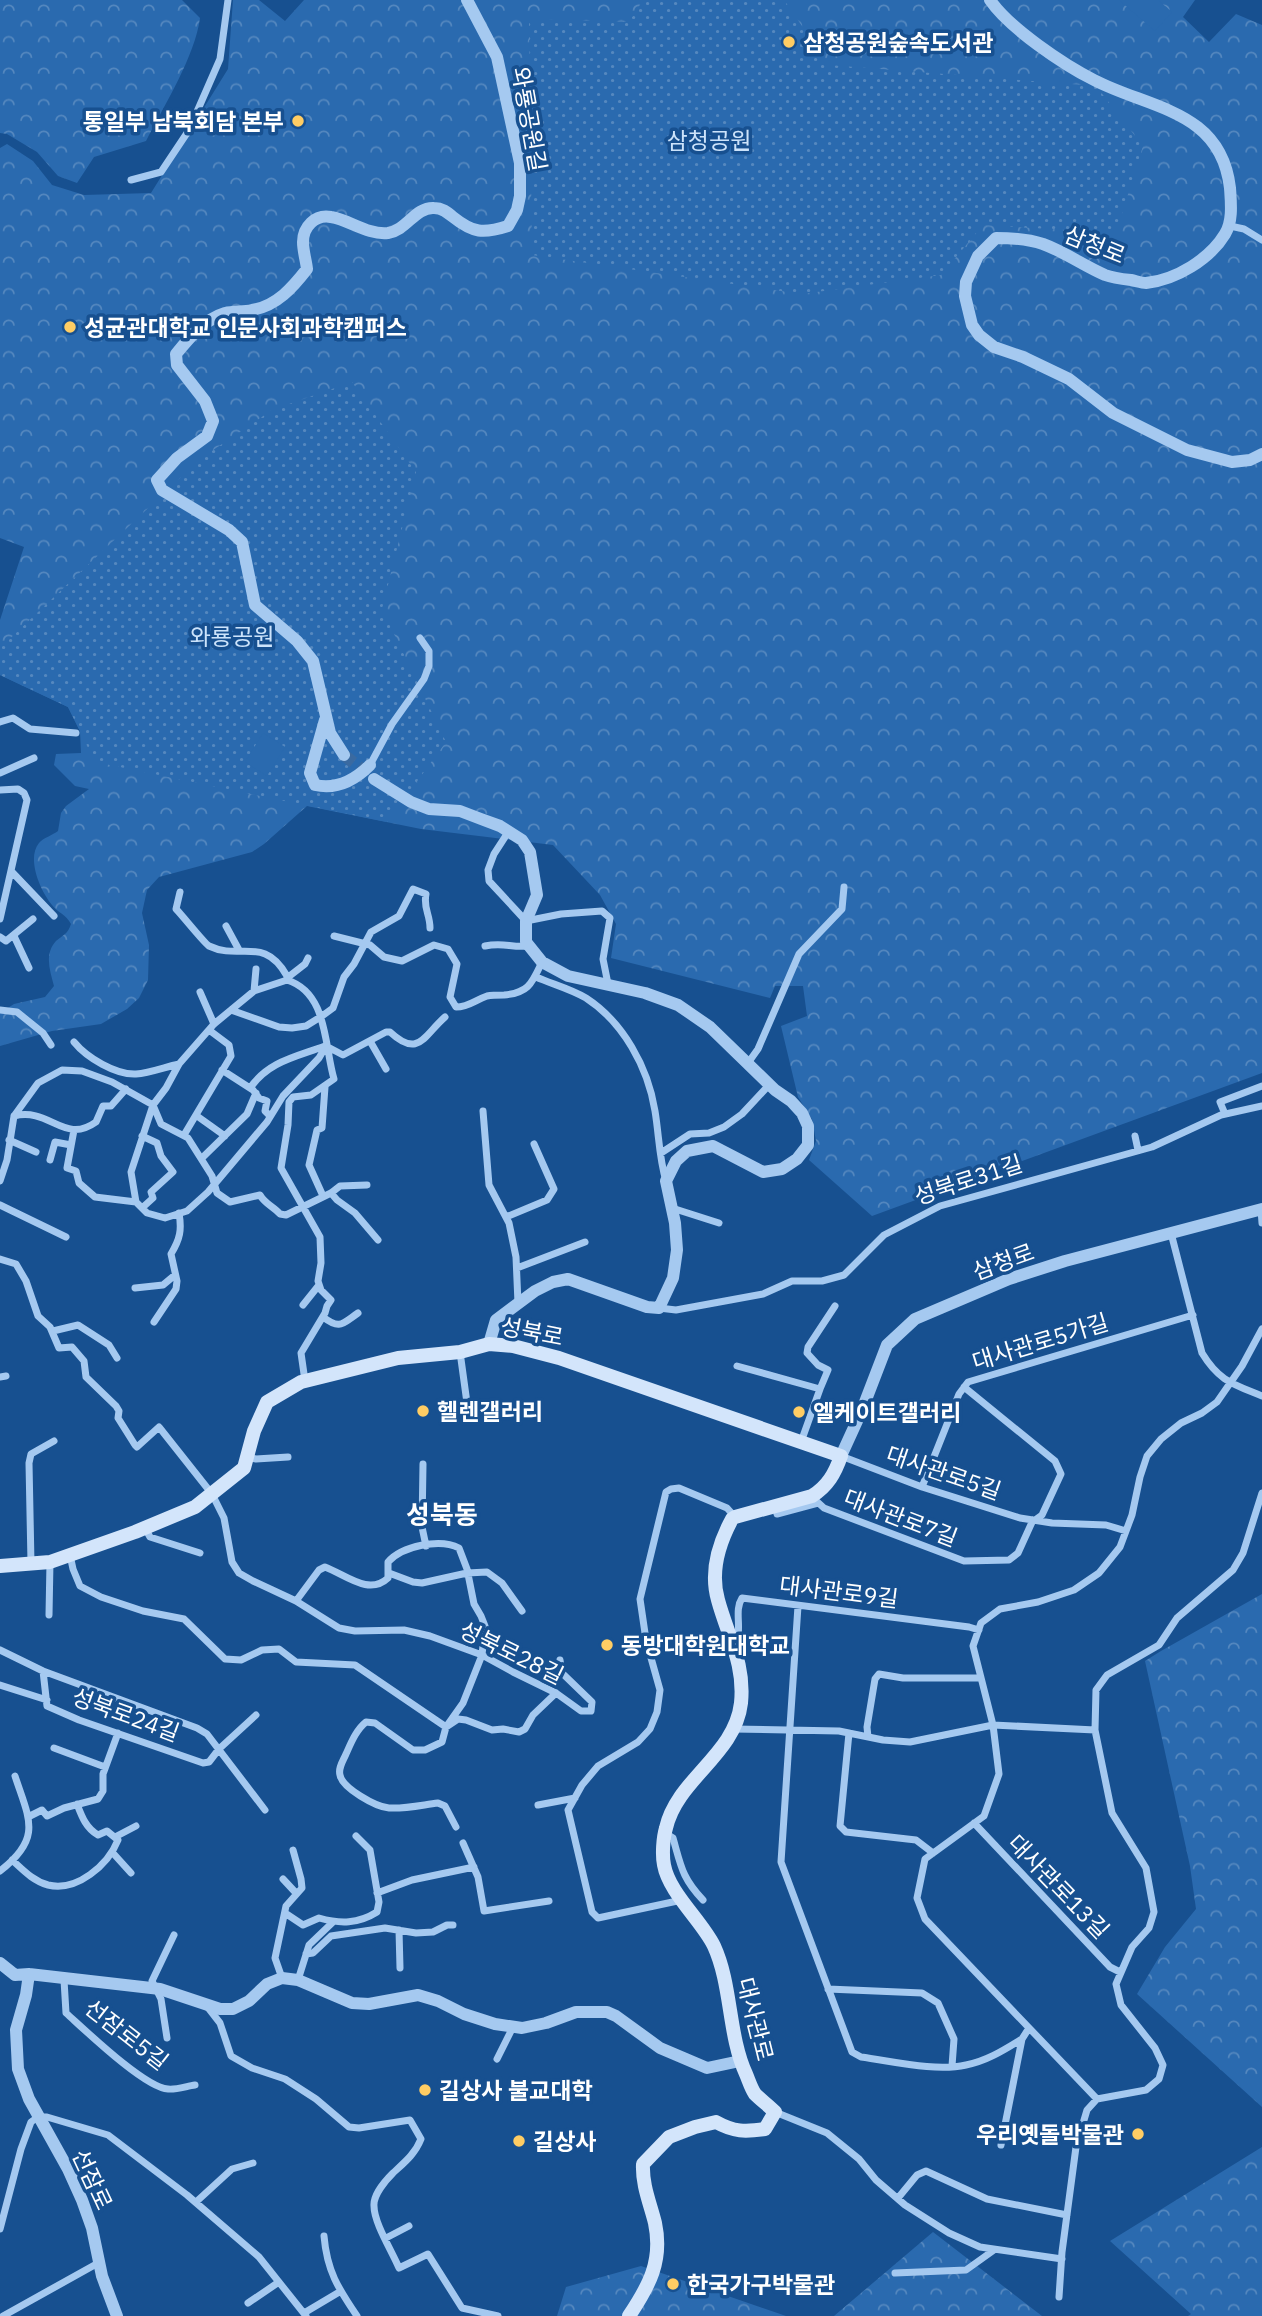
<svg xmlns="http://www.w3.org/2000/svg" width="1262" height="2316" font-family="'IBM Plex Sans','Noto Sans KR',sans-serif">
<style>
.forest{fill:url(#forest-crowns)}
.park{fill:url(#park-dots)}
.pitch{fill:#2a6aaf}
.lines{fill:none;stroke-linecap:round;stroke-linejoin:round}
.tertiary-tunnel{stroke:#3a6aa1;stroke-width:12;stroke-dasharray:12 6;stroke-linecap:butt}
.minor{stroke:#a5c9f0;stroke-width:7}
.tertiary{stroke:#a5c9f0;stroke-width:12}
.secondary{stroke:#d3e5fb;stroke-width:14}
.poi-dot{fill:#ffcd64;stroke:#175090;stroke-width:2.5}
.labels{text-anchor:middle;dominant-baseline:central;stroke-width:7;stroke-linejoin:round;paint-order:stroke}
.poi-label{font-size:23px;font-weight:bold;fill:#fff;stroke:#175090;text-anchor:start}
.street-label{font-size:23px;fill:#fff;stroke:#175090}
.park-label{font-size:23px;fill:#cce3fb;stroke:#175090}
.quarter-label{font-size:26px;font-weight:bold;fill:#fff;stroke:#175090}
</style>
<defs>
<pattern id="forest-crowns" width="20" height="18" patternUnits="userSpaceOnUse" patternTransform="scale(1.75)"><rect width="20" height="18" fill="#2a6aaf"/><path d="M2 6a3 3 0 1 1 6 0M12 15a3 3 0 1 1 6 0" fill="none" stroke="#5588bf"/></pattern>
<pattern id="park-dots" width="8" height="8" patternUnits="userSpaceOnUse" patternTransform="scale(1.75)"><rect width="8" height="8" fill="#2a6aaf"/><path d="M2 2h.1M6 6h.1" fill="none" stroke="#5588bf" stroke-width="1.8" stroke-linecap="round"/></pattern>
</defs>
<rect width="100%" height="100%" fill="#175090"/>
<path class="forest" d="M0,0h182l18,18c-5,38 -36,88 -54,123l-52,16 -17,26 -19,-7 -21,-24 -30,-18 -7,-1z
M233,0h26l26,21 19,-21h891l-12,17 26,25 27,-28 26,11v1048l-390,143 -63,-56 7,-19 -4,-22 -14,-22 -17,-71 26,-10 -4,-30h-28l-5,12 -159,-40 5,-34 -16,-29 -47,-50 -132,-16 -114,-23 -43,38 -12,8 -93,25 -12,13 -5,23 7,32 -1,35 -9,18 -12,11 -26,15 -49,7 -52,15v-33l14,-9 31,-7 9,-11c-4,-15 -10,-32 2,-45 7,-6 12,-7 15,-17 -5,-10 -13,-11 -19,-19 -11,-13 -26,-46 -13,-62 4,-5 14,-8 19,-12l3,-18 5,-7 23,-17 -14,-3 -21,-21 2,-11 25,-1 -1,-22 -12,-24 -68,-32v-55l24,-73 -24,-9v-390l7,-4 26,17 19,24 32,10 67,-2 77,-124z
M1262,1594v513l-125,-113 28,-47 31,-38 -6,-43 -45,-205 16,-10z
M1262,2147v169h-74l3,-2 -81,-73z
M933,2232l109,84h-208z
M641,2266l145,50h-229l9,-29z"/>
<path class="park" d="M643,0h141l45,65 267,21 47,60 -27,87 -133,-8 -42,50 -139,19 -270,-39 -3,-236 100,3z
M352,382l64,90 -34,137 64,133 -59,80 -292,-60 -27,-55 -68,-32v-27l200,-189 72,-49z"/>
<path class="pitch" d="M1119,0h39l14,12 -17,19z
M263,733l22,14 -18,29 -22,-14z"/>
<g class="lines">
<path class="tertiary-tunnel" d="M344,755l30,24"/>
<path class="minor" d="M131,180l30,-8 28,-42 31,-71 8,-59
M1230,226l14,3 18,11
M0,722l13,-4 17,11 46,4
M370,765l22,-41 32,-45 5,-13v-15l-9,-13
M0,773l34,-15
M0,790l18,-1 6,4 3,7 -27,119
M509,831l-15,23 -6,16 1,11 37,40 35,-7 41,-3 8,7 -7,41 5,25
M12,872l42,44
M180,892l-4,17c6,6 29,35 33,37 31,15 55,-11 78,30
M226,926l13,24
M14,936l15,32
M334,936l36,9 14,12 18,4 32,-16 14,4 9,15 -7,33 6,10c13,0 19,-7 31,-11 5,-1 12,-1 17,-1 25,-2 28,-12 38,-33
M0,937l6,4 27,-22
M485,946c19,-4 26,2 44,0
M536,977c16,7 35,12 50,21 37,24 62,69 69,113 4,24 4,47 11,70
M287,978l18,-14 3,-6
M254,991l2,-22
M200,992l14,32
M0,1010l17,2 26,21 8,12
M231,1010l48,17 13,1 14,-2 16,-10 11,-8 11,-31 10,-13 17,-32 28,-16 14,-27 13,5c-3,14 4,20 4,34
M370,1041l16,28
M74,1042c13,16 42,33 62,32 14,-1 29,-7 43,-10
M326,1046l17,9 43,-23h4c29,27 34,3 55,-15
M748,1063l10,-14 41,-95 43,-45 2,-22
M222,1070l31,20 6,8 8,3 -2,10 5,5
M250,1088c19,-27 46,-31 75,-42
M483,1111l6,74 20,38 7,34 2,46
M1225,1114l-5,-12 42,-16
M14,1116c36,-9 50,29 82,6l7,-16h8l15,-17
M197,1116l28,20
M74,1130l-7,38 9,3 3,12 16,14 41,5
M184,1135l47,-79 -2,-11 -20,-15
M1135,1136l3,14
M9,1140l27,12
M661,1153l29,-19 19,-1 15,-6 18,-13 27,-29
M202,1158l45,-44 9,-21
M50,1160l5,-18 16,3
M0,1181l7,-21 7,-44 24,-33 24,-13 20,1 30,11 41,23 8,19 27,14 24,38 5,17 13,9 30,-7c5,9 13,11 20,19l6,1 45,-22 9,-7 27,-1
M331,1193l6,7 18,13 23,27
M323,1196l-14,-31 8,-35 5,-2 3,-41
M0,1205l66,32
M142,1208l11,-10 -2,-6 22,-20 -12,-16 -4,-13 -15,-7
M672,1208l47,15
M1261,1209l1,14
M506,1217l41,-17 7,-11 -20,-45
M1171,1233l31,120c17,28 31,31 60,43
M0,1259l16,5 10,17 12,35 12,11 9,21 13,-1 12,14 2,16 30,29 3,5 -1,7 17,27 2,2 22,-20 53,67 12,24 8,44 7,11 14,8 43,20 43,27 16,3 49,-1 26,6 52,19 31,17 43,21 25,18h10l1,-9 -30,-29 -2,-13
M517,1268l68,-26
M135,1288l28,-3 12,-10
M303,1305l16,-20
M659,1308l17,2 87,-16 29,-13h30l22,-6 40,-40 56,-29 212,-59 69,-32 41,-9
M323,1317c17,13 19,7 35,-4
M154,1322l22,-33 1,-8 -6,-27c9,-15 11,-24 8,-41
M53,1331l25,-6 31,20 8,13
M460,1352l7,51
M737,1366l83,23 -19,53
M0,1377l6,-1
M305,1381l-4,-28 24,-40 2,-7 4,-6 -10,-10 -3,-9 3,-18 -1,-26 -39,-69 7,-43 1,-23 4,-5 18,-2 23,-16c-10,-34 -6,-86 -47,-99l-33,11 -40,33 -35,40 -13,24 -13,17 -22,67 5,30 11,11 18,5 22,-7 21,-19 59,-70 16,-26 36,-38 7,-12
M964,1387l91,74 6,13 -19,41 -7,5
M820,1389l8,-19 -10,-5 -11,-12 1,-6 27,-41
M841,1456l81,31 98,31 32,5 54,2 20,6
M247,1457l9,2 32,-2
M423,1464l-1,63 4,19
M922,1487l37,-93 9,-12 225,-67
M812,1497l12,11 140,53 45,-1 9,-7 15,-33
M777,1514l41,-11
M145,1528l5,9 50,16
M70,1555l3,14 7,17 21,11 42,14 41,8 41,40 16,1 21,-10 17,-1 17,13 59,3 91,62 12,-8 8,1 26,10 11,-1 16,3 6,-3 8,-14 23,-22
M31,1563l-2,-100 2,-9 23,-13
M389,1573l24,9 9,1 45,-10 20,-1 15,11 20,28
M296,1601l23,-31 6,-3c21,8 44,29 63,11v-16c14,-16 52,-24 71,-14l8,21 7,35 7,12 4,10 -3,29 -19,48 -17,24 -4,15 -17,8h-12l-38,-27 -9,-1c-10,8 -15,21 -20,32 -3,7 -8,14 -6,21 2,13 36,32 49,33 16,1 33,-3 49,-5l7,3 11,21
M798,1606l-17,256 71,190 9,5c31,4 74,15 105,8 21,-4 38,-15 56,-26
M49,1615l1,-53
M734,1645c10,-15 -1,-33 8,-47l227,29 10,3
M0,1650l43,21 154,57 10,6 58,76
M43,1671l4,35 32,14 124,43 6,-1 10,-13 37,-34
M0,1685l47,15
M733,1729l106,2 44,9 27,2 83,-17 102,5
M849,1733l-9,93 6,6 70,8 17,13
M868,1737l-1,-10 8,-48 4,-5 24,4h78
M54,1748l51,19
M538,1805l37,-7
M28,1817l14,-7 5,6 17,-8 34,-9 5,-8v-17l15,-41
M974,1823l136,144 10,5
M665,1833l8,5c8,28 9,40 30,62
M115,1837l21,-11
M463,1843l15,34 6,34 65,-10
M112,1852l19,21
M12,1860c11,10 21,21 36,25 29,7 60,-20 70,-45l-11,-9 -9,4c-12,-7 -16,-18 -21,-31
M0,1871c43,-33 29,-52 15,-95
M283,1879l13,14
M377,1893l35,-13 62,-13
M682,1900l-84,18 -6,-6 -24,-102 14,-25 16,-19 40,-24 12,-13 7,-17 3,-22 -14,-50 -6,-41 26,-107 5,-3 8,-1 48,20 8,9
M285,1913l18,12 16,-7c21,6 39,6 58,-6l2,-10 -9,-52 -14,-14
M399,1930l1,38
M306,1954l7,-1 18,-17 54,-8 31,5 17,-1 14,-7h6
M282,1978l-7,-20 11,-52 16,-18 -1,-9 -8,-29
M64,1980l2,33c19,17 79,75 102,76 8,1 19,-3 27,-4
M298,1980l11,-35 24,-23
M828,1989l94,4 16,10 16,36 -2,27
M206,2005l14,18 11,33 21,12 33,11 31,20 33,28 10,1 51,-8 11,19c-6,15 -16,23 -28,34 -7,7 -20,22 -19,33 0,17 18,45 25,62l29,-14 34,54 36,8
M167,2038l-6,-39 -9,-18 22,-46
M497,2059l16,-32
M1097,2099l-172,-180 -8,-21 8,-39 59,-43 15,-42 -6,-49 -20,-79 8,-23 19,-14 38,-7 36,-12 25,-17 21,-26 12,-32 8,-38 7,-21 14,-17 20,-16 21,-10 15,-11 25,-36 20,-37
M775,2112l52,21 32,26 17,21 29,25 44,28 31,14 82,12
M1001,2145l21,-106 7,-11
M898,2198l19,-23 9,-4 61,28 80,16
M196,2202l36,-33 21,-6
M0,2229l21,-80 10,-27 7,-5h9l61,18 79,60 72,62 47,59
M324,2236c3,35 14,52 33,80
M386,2238l23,-12
M895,2273l71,-3 28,-20
M1059,2297l3,-45 14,-105 11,-37 10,-11 49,-9 13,-11 4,-14 -8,-17 -34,-43 -5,-21 16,-37 17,-19 5,-16 -8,-44 -34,-55 -17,-83 1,-40 11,-15 52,-30 18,-27 56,-48 10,-17 19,-60
M248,2303l31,-21
M304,2313l37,-22
M3,2316l97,-54"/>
<path class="tertiary" d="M990,0c19,28 74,65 104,80 56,29 127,30 136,108 1,15 3,33 -5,46 -15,25 -49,46 -79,49 -4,0 -10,-2 -15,-3 -9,-1 -18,-2 -26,-5 -21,-9 -40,-23 -62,-31 -15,-5 -31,-6 -47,-6l-18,18 -12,26 -1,14 7,29 7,10 15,12 29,10 46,22 44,34 74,37 45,12 18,-2 12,-6
M325,720l-15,53 5,12c22,5 40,-5 55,-20
M344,755l-14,-22 -17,-72 -16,-20 -42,-36 -13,-63 -13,-12 -67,-40 -5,-10 20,-22 30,-22 6,-15 -8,-20 -28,-36 -1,-11c13,-16 29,-35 49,-41 9,-2 19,-1 27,-3 25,-4 41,-23 55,-41 -1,-9 -4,-18 -4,-27 0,-15 12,-28 28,-25 19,3 36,18 57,16 19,-3 27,-26 46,-25 8,0 13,4 19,9 20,16 30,17 55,9l9,-16 3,-14v-33l-23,-106 -30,-57
M374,779l37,23 18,7 31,2 21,8 19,7 22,14 8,12 7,43 -11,26v21l16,20 26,14 77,17 33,12 32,22 65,63 16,11 11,12 6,13v19l-11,14 -15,10 -19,3 -50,-26 -26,5 -11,10 -10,20 9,42 2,27 -4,28 -14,30 -12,-1 -79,-28 -15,3 -18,9 -39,29 -7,24
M841,1456l21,-46 25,-65 28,-26 94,-40 56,-18 197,-52
M0,1963l15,12 14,-1 131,15 60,20h13l16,-8 18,-17 15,-6 16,2 54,23 17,1 49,-9 20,6 26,13 31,10 27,4 24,-5 30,-11h31l9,4 44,32 47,20 33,-7
M29,1974l-3,21 -10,35 2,39 11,30 39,70 14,31 10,28 10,48 15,40"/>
<path class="secondary" d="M0,1566l50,-4 85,-30 60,-25 49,-39 10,-37 13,-29 34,-20 97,-24 62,-6 29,-8 24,2 46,12 282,98c-6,17 -13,30 -29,40l-77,21 -3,2c-13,24 -22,53 -14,81 10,37 27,63 23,103 -6,52 -64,76 -75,125 -3,10 -4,27 -2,37 5,28 38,56 50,81 18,39 14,89 32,128 3,7 5,14 9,20 6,6 14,12 20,18l-10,17c-20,3 -31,3 -49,-7l-21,5 -26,10 -26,27c-1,21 7,39 12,59 8,38 -6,63 -26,93"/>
</g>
<g class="poi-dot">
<circle cx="789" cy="42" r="7"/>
<circle cx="298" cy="121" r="7"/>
<circle cx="70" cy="327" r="7"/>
<circle cx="423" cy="1411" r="7"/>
<circle cx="799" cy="1412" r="7"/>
<circle cx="607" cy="1645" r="7"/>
<circle cx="425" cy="2090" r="7"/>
<circle cx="1138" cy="2134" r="7"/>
<circle cx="519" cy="2141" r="7"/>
<circle cx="673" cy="2284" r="7"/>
</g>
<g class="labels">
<g class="poi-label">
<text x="803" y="42">삼청공원숲속도서관</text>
<text x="284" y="121" text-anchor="end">통일부 남북회담 본부</text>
<text x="84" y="327">성균관대학교 인문사회과학캠퍼스</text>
<text x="437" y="1411">헬렌갤러리</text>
<text x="813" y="1412">엘케이트갤러리</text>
<text x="621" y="1645">동방대학원대학교</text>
<text x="439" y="2090">길상사 불교대학</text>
<text x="1124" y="2134" text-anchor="end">우리옛돌박물관</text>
<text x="533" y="2141">길상사</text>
<text x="687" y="2284">한국가구박물관</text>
</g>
<g class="street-label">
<text transform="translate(530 119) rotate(80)">와룡공원길</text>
<text transform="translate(1095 244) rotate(22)">삼청로</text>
<text transform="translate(968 1179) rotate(-18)">성북로31길</text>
<text transform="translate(1003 1261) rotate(-20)">삼청로</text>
<text transform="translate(532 1331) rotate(11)">성북로</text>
<text transform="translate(1040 1341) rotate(-17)">대사관로5가길</text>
<text transform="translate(944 1472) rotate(19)">대사관로5길</text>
<text transform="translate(901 1517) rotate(21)">대사관로7길</text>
<text transform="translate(839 1591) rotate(7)">대사관로9길</text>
<text transform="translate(512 1652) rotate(26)">성북로28길</text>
<text transform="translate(126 1714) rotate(20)">성북로24길</text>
<text transform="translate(1059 1886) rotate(46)">대사관로13길</text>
<text transform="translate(756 2019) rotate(76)">대사관로</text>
<text transform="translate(127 2034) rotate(38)">선잠로5길</text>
<text transform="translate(93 2179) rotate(65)">선잠로</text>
</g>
<g class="park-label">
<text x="709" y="140">삼청공원</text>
<text x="232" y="636">와룡공원</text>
</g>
<g class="quarter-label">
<text x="442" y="1514">성북동</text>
</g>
</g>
</svg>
